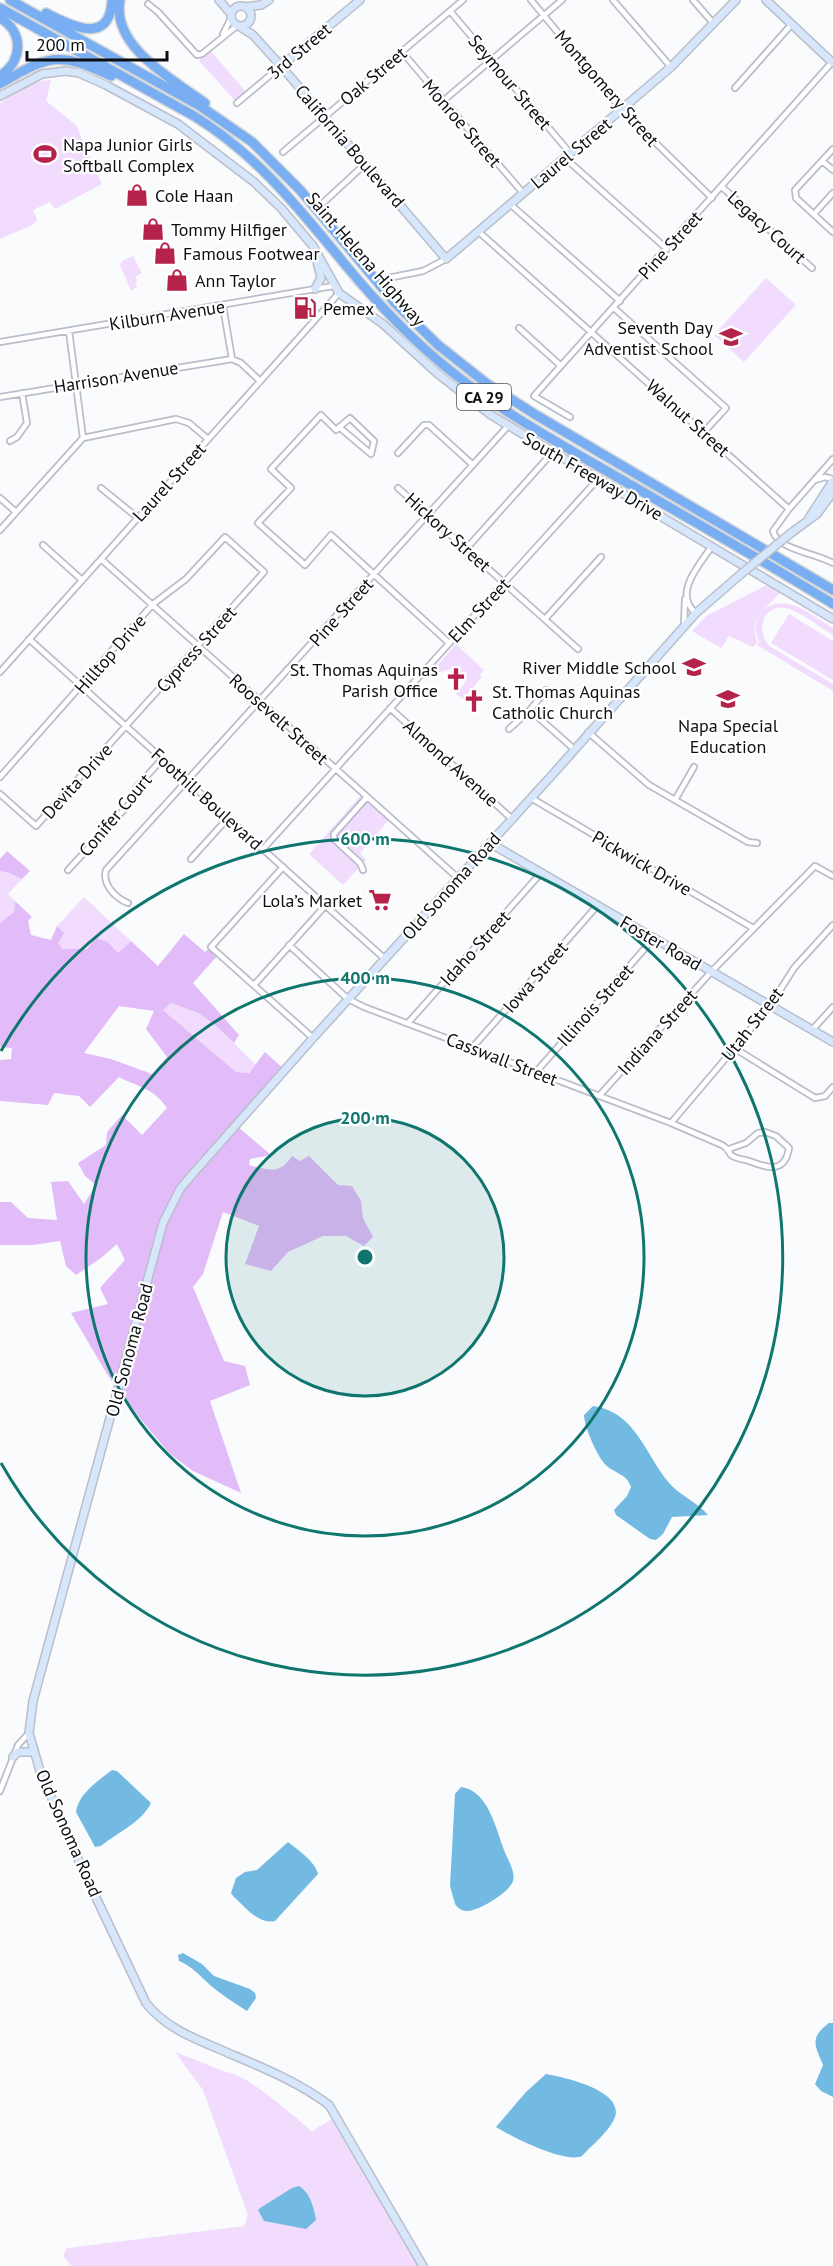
<svg xmlns="http://www.w3.org/2000/svg" width="833" height="2266" font-family="'PT Sans',sans-serif">
<style>
.green{fill:#f1dcfe}
.forest{fill:#e2bbf9;fill-rule:evenodd}
.water{fill:#73bae3}
.lines{fill:none;stroke-linecap:round;stroke-linejoin:round}
.street-casing{stroke:#bbbeca;stroke-width:8}
.secondary-casing{stroke:#bbbeca;stroke-width:10}
.highway-casing{stroke:#d8d8d9;stroke-width:12}
.street{stroke:#fff;stroke-width:4.5}
.secondary{stroke:#d7e7fb;stroke-width:7}
.highway{stroke:#79aff2;stroke-width:9}
.secondary-bridge-casing{stroke:#bbbeca;stroke-width:10;stroke-linecap:butt}
.secondary-bridge{stroke:#d7e7fb;stroke-width:7}
.ring{fill:none;stroke:#0f766e;stroke-width:3}
.labels{text-anchor:middle;dominant-baseline:central;stroke-width:4.5;stroke-linejoin:round;paint-order:stroke}
.shield{fill:#fff;stroke:#555658;stroke-width:1.5}
.shield-label{font-size:16px;font-weight:bold;fill:#0c0e11}
.street-label{font-size:18px;fill:#0c0e11;stroke:#fff}
.poi-label{font-size:18px;fill:#0c0e11;stroke:#fff;text-anchor:start}
.centre{fill:#0f766e;stroke:#fff;stroke-width:3}
.ring-label{font-size:18px;text-anchor:middle;font-weight:bold;fill:#0f766e;stroke:#fff;stroke-width:4.5;stroke-linejoin:round;paint-order:stroke}
</style>
<rect width="100%" height="100%" fill="#fafbfd"/>
<path class="green" d="M208,48l40,46 -11,9 -38,-42 3,-7z
M51,80l-5,21 30,24 26,59 -47,25 -5,-7 -17,8 4,10 -5,5 -32,14v-136c16,-10 31,-22 51,-23z
M133,256l9,17 -6,3 1,5 -2,2 2,4 -6,4 -11,-26 2,-4z
M766,278l30,27 -52,57 -30,-27z
M769,584l12,8 -16,16c25,-14 47,8 68,20v7c-14,-8 -31,-23 -47,-27 -23,-5 -32,25 -15,39l62,37v7l-76,-46 2,-2 -4,-16 5,-14 -6,14 3,16 -4,4 -24,-11 -8,12 -29,-17 14,-15z
M789,614l44,27v39l-62,-37z
M456,644l28,26 -4,5 2,2 -19,22 -7,-5 9,-11 -15,-14 -13,4 -4,5 -4,-3z
M363,793l27,26 -30,34 6,7 -23,25 -34,-31z
M0,871l9,2 13,6 -14,15 7,7 -1,11 -14,11z
M84,897l47,44 -13,12 -10,-11c-16,5 -30,9 -47,7l-4,-6v-17z
M170,1003l28,10 16,11 42,41 -8,8 -12,-1 -73,-62z
M175,2052l51,20c23,3 67,44 87,60 7,-8 13,-8 20,-14l8,5 77,143h-346l-9,-10 4,-8 177,-22 4,-11 -45,-125z"/>
<path class="forest" d="M7,851l23,20 -8,8 -13,-6 -9,-2v-12z
M15,901l17,16 -4,4 3,14 20,5 6,-14 7,7 -6,10 4,6h25l9,-11 12,4 10,11 13,-12 27,25 26,-32 21,18 6,-5 8,7 -26,29 46,52 -5,8 -20,-19 -16,-11 -27,-10 -8,7 73,62 13,1 16,-21 20,18 -49,55 35,30 -21,4 -1,6c19,5 31,10 43,-9l8,5 9,-5 29,29 14,1 9,15 2,17 10,19 -9,9 -18,-10h-23l-35,16 -17,19 -26,-7 14,-38 -36,-14 -20,62 -10,13 31,74 21,5 5,19 -40,16 31,92 -48,-22 -24,-18 -46,-55 -16,-24 -36,-61 37,-9 -8,-16 25,-28 -8,-16 -16,14 -25,17 -10,-9 -6,-25 -27,4h-33v-43h11l17,16 29,2 -6,-38 17,-1 16,23 12,-19 -11,-9 -7,-13 28,-18 1,-13 15,-17 20,20 25,-27c-15,-21 -27,-20 -48,-31l-29,30 -11,-11 -25,-3 -6,12 -48,-4v-41l11,-1 1,-11 -12,-1v-124l14,-11zM119,1006l35,5 -8,18 21,28 -15,17 -41,-15 -27,-6z"/>
<path class="water" d="M593,1406c44,6 53,52 79,80 11,11 26,17 36,29l-36,2 -9,17 -7,6 -6,-1 -34,-24 -2,-5 13,-14 4,-9c-4,-13 -15,-13 -24,-21 -9,-7 -23,-40 -23,-51z
M112,1770l5,1 34,32c-10,20 -33,29 -50,43l-6,1 -19,-35c2,-18 22,-31 36,-42z
M461,1787c27,3 35,42 43,63 3,8 12,22 9,31 -4,12 -35,30 -46,30 -6,0 -9,-3 -12,-7l-5,-18 5,-92z
M288,1842c10,8 27,19 30,32l-43,47c-16,4 -30,-14 -41,-24l-3,-4 5,-15 9,-6 12,-2z
M183,1953l19,11 12,12 36,13 5,4 1,5 -9,13c-13,-8 -26,-17 -37,-26 -11,-10 -17,-18 -31,-24l-1,-6z
M829,2023h4v74l-12,-6 -6,-7 8,-19c-8,-20 -14,-27 6,-42z
M546,2074c17,3 78,16 69,43 -5,14 -23,28 -33,39 -17,8 -70,-19 -86,-29l30,-35z
M299,2186c11,6 15,22 17,34l-10,9 -42,-8 -6,-11 2,-2 32,-20z"/>
<g class="lines">
<g class="street-casing">
<path id="street" d="M531,0l91,110 90,88
M613,0l58,67
M693,0l21,24
M148,4l10,8 39,43 5,-1 36,-29
M450,11l120,142
M223,34l8,-16
M402,52l121,141
M735,88l56,-63
M443,101l119,-101
M237,103l44,-37
M833,149l-38,41 1,8 37,34
M283,152l180,-152
M565,158l102,91
M822,161l11,9
M722,187l90,81
M324,202l41,-38
M510,204l110,97
M814,214l19,-21
M479,232l310,277
M388,278l35,-7 23,-12
M223,306l9,53 9,4 19,18
M614,308l112,100 -22,24
M519,328l42,38
M69,331l14,107
M0,342l333,-56
M0,397l232,-38
M570,417l-36,-21 299,-335
M339,427l32,27 3,-13 -24,-23 -14,12 -15,-15 -50,54 20,19 -33,35 47,42 26,-30 118,108
M10,441l7,-4 10,-14 -5,-30
M398,453l26,-28h5l44,40
M833,459l-44,50 -16,22c5,19 43,22 60,32
M815,480l10,-3 8,2
M101,488l37,30
M398,488l180,161
M0,498l16,14
M0,530l83,-92 93,-19 13,4 19,16
M43,545l39,35
M466,549l86,-96
M101,559l357,319
M696,613c-24,-19 4,-49 16,-67
M545,619l56,-62
M684,626l1,-27
M29,639l356,320
M0,672l339,-379
M546,690l-16,20 44,39
M390,708l122,111
M509,729l21,-19
M588,732l61,53 99,57 9,1
M0,777l153,-173 33,-25 39,-42 39,35 -228,254 -36,-32
M531,798l222,130
M675,800l19,-33
M263,849l335,-370
M191,859l37,-41
M283,867l-72,80 102,91
M68,870l62,-67 6,-15 26,-29
M363,870l-3,-7 -26,-24v-5l33,-37
M128,903c-13,-5 -26,-19 -22,-33l402,-444
M289,945l59,54 16,8 307,116 51,22c6,3 6,6 9,10 4,4 13,4 18,6 18,7 36,13 40,-13l-13,-12 -11,-4 -7,1 -12,10 -17,6
M254,985l71,-79
M408,1023l133,-150
M812,1030l21,-23
M472,1048l125,-142
M734,1048l81,50 10,-2 8,-9
M536,1072l118,-134
M599,1096l112,-124 104,-106 18,10
M671,1123l99,-117 24,-38 39,-43
M0,1791l18,-46 11,-12"/>
</g>
<g class="secondary-casing">
<path id="secondary" d="M219,0l12,14
M766,0l67,63
M231 16a10 10 0 1 1 20 0a10 10 0 1 1-20 0Z
M245,7l16,-2 8,-5
M239,26l14,9 28,31 165,193 225,-192 65,-67
M281,66l79,-66
M0,96l42,-22 24,-3 13,2 27,12 72,39 76,58 27,26 32,38 26,47 44,31 55,50 53,41 342,204
M315,289l6,-11 -5,-21
M809,518l24,-37
M791,533l26,-19 16,-22
M490,843l343,199
M13,1757l5,-5h16
M423,2266l-94,-161c-33,-25 -73,-40 -110,-56 -28,-12 -54,-22 -73,-46l-64,-135 -42,-97 -11,-38 4,-32 130,-478 17,-34 10,-12 123,-139 240,-264 143,-161 45,-39"/>
</g>
<g class="highway-casing">
<path id="highway" d="M10,0l190,106 52,36 48,48 95,113 43,42 48,38 50,32 297,175
M120,0c-9,47 54,80 85,103
M0,8l194,108c65,40 106,94 154,152 30,36 62,70 99,100 46,38 99,68 151,98 79,46 158,90 235,138
M46,13c25,13 64,33 66,-13
M0,18c24,14 23,43 0,58
M0,84c49,-29 58,-33 111,-8"/>
</g>
<use href="#street" class="street"/>
<use href="#secondary" class="secondary"/>
<use href="#highway" class="highway"/>
<g class="secondary-bridge-casing">
<path id="secondary-bridge" d="M741,574l50,-41"/>
</g>
<use href="#secondary-bridge" class="secondary-bridge"/>
</g>
<circle cx="365" cy="1257" r="139" fill="#0f766e" fill-opacity=".12"/>
<g class="ring">
<circle cx="365" cy="1257" r="139"/>
<circle cx="365" cy="1257" r="279"/>
<path d="M1 1051A418 418 0 1 1 1 1463"/>
</g>
<defs>
<g id="stadium-bare" transform="scale(1.8)"><path d="M0-5a6.5 5 0 1 0 0 10a6.5 5 0 1 0 0-10ZM-3.5-1.8h7v3.6h-7Z" fill="#b5234b" stroke="#fff" stroke-width="2.5" paint-order="stroke"/></g>
<g id="shop-bare" transform="scale(1.8)"><path d="M-5-2.5h2.3a2.7 3.5 0 0 1 5.4 0H5L5.5 6h-11ZM-1.5-2.5h3a1.5 2.3 0 0 0-3 0Z" fill="#b5234b" stroke="#fff" stroke-width="2.5" paint-order="stroke"/></g>
<g id="fuel-bare" transform="scale(1.8)"><path d="M-5.5-6h7V0h2V4h1.3V-2.5L3-4.5l.8-.8L6-3V5H2.5V1h-1V6h-7ZM-4.2-4.7v3.2H.2V-4.7Z" fill="#b5234b" stroke="#fff" stroke-width="2.5" paint-order="stroke"/></g>
<g id="school-bare" transform="scale(1.8)"><path d="M0-5L7-2L0 1L-7-2ZM-4 1L0 2.5L4 1V4Q0 6-4 4Z" fill="#b5234b" stroke="#fff" stroke-width="2.5" paint-order="stroke"/></g>
<g id="church-bare" transform="scale(1.8)"><path d="M-1.2-6h2.4v3.5h3.3v2.4h-3.3V6h-2.4V-.1h-3.3v-2.4h3.3Z" fill="#b5234b" stroke="#fff" stroke-width="2.5" paint-order="stroke"/></g>
<g id="supermarket-bare" transform="scale(1.8)"><path d="M-6-5.5h2.5l.6 2H6L4.5 2H-2.5L-4.4-4H-6ZM-1.5 3.2a1.3 1.3 0 1 0 .1 0ZM3 3.2a1.3 1.3 0 1 0 .1 0Z" fill="#b5234b" stroke="#fff" stroke-width="2.5" paint-order="stroke"/></g>
</defs>
<g fill-rule="evenodd">
<use href="#stadium-bare" x="45" y="154"/>
<use href="#shop-bare" x="137" y="195"/>
<use href="#shop-bare" x="153" y="229"/>
<use href="#shop-bare" x="165" y="253"/>
<use href="#shop-bare" x="177" y="280"/>
<use href="#fuel-bare" x="305" y="308"/>
<use href="#school-bare" x="731" y="337"/>
<use href="#school-bare" x="694" y="667"/>
<use href="#church-bare" x="456" y="679"/>
<use href="#school-bare" x="728" y="699"/>
<use href="#church-bare" x="474" y="701"/>
<use href="#supermarket-bare" x="380" y="900"/>
</g>
<g class="labels">
<rect class="shield" x="457" y="384" width="54" height="26" rx="4.5"/>
<g class="shield-label">
<text x="484" y="397">CA 29</text>
</g>
<g class="street-label">
<text transform="translate(299 51) rotate(-40)">3rd Street</text>
<text transform="translate(373 76) rotate(-40)">Oak Street</text>
<text transform="translate(510 82) rotate(50)">Seymour Street</text>
<text transform="translate(607 88) rotate(49)">Montgomery Street</text>
<text transform="translate(462 123) rotate(49)">Monroe Street</text>
<text transform="translate(350 146) rotate(49)">California Boulevard</text>
<text transform="translate(571 153) rotate(-40)">Laurel Street</text>
<text transform="translate(767 227) rotate(42)">Legacy Court</text>
<text transform="translate(670 245) rotate(-48)">Pine Street</text>
<text transform="translate(366 259) rotate(49)">Saint Helena Highway</text>
<text transform="translate(167 315) rotate(-9)">Kilburn Avenue</text>
<text transform="translate(116 377) rotate(-9)">Harrison Avenue</text>
<text transform="translate(688 418) rotate(42)">Walnut Street</text>
<text transform="translate(593 476) rotate(30)">South Freeway Drive</text>
<text transform="translate(169 482) rotate(-48)">Laurel Street</text>
<text transform="translate(448 532) rotate(42)">Hickory Street</text>
<text transform="translate(479 610) rotate(-47)">Elm Street</text>
<text transform="translate(341 612) rotate(-48)">Pine Street</text>
<text transform="translate(196 649) rotate(-48)">Cypress Street</text>
<text transform="translate(110 654) rotate(-49)">Hilltop Drive</text>
<text transform="translate(279 719) rotate(42)">Roosevelt Street</text>
<text transform="translate(451 763) rotate(42)">Almond Avenue</text>
<text transform="translate(77 781) rotate(-48)">Devita Drive</text>
<text transform="translate(207 799) rotate(42)">Foothill Boulevard</text>
<text transform="translate(115 815) rotate(-50)">Conifer Court</text>
<text transform="translate(642 863) rotate(30)">Pickwick Drive</text>
<text transform="translate(451 886) rotate(-48)">Old Sonoma Road</text>
<text transform="translate(661 943) rotate(30)">Foster Road</text>
<text transform="translate(475 948) rotate(-48)">Idaho Street</text>
<text transform="translate(535 977) rotate(-49)">Iowa Street</text>
<text transform="translate(595 1005) rotate(-48)">Illinois Street</text>
<text transform="translate(752 1024) rotate(-52)">Utah Street</text>
<text transform="translate(657 1032) rotate(-48)">Indiana Street</text>
<text transform="translate(502 1059) rotate(21)">Casswall Street</text>
<text transform="translate(129 1350) rotate(-75)">Old Sonoma Road</text>
<text transform="translate(69 1833) rotate(66)">Old Sonoma Road</text>
</g>
<g class="poi-label">
<text x="63" y="144">Napa Junior Girls<tspan x="63" dy="21">Softball Complex</tspan></text>
<text x="155" y="195">Cole Haan</text>
<text x="171" y="229">Tommy Hilfiger</text>
<text x="183" y="253">Famous Footwear</text>
<text x="195" y="280">Ann Taylor</text>
<text x="323" y="308">Pemex</text>
<text x="713" y="327" text-anchor="end">Seventh Day<tspan x="713" dy="21">Adventist School</tspan></text>
<text x="676" y="667" text-anchor="end">River Middle School</text>
<text x="438" y="669" text-anchor="end">St. Thomas Aquinas<tspan x="438" dy="21">Parish Office</tspan></text>
<text x="492" y="691">St. Thomas Aquinas<tspan x="492" dy="21">Catholic Church</tspan></text>
<text x="728" y="725" text-anchor="middle">Napa Special<tspan x="728" dy="21">Education</tspan></text>
<text x="362" y="900" text-anchor="end">Lola’s Market</text>
</g>
</g>
<circle cx="365" cy="1257" r="9" class="centre"/>
<g class="ring-label">
<text x="365" y="845">600 m</text>
<text x="365" y="984">400 m</text>
<text x="365" y="1124">200 m</text>
</g>
<path d="M27 51v9h140v-9" fill="none" stroke="#0c0e11" stroke-width="3"/>
<text x="36" y="51" font-size="18" fill="#0c0e11" stroke="#ffffff" stroke-width="4.5" paint-order="stroke">200 m</text>
</svg>
